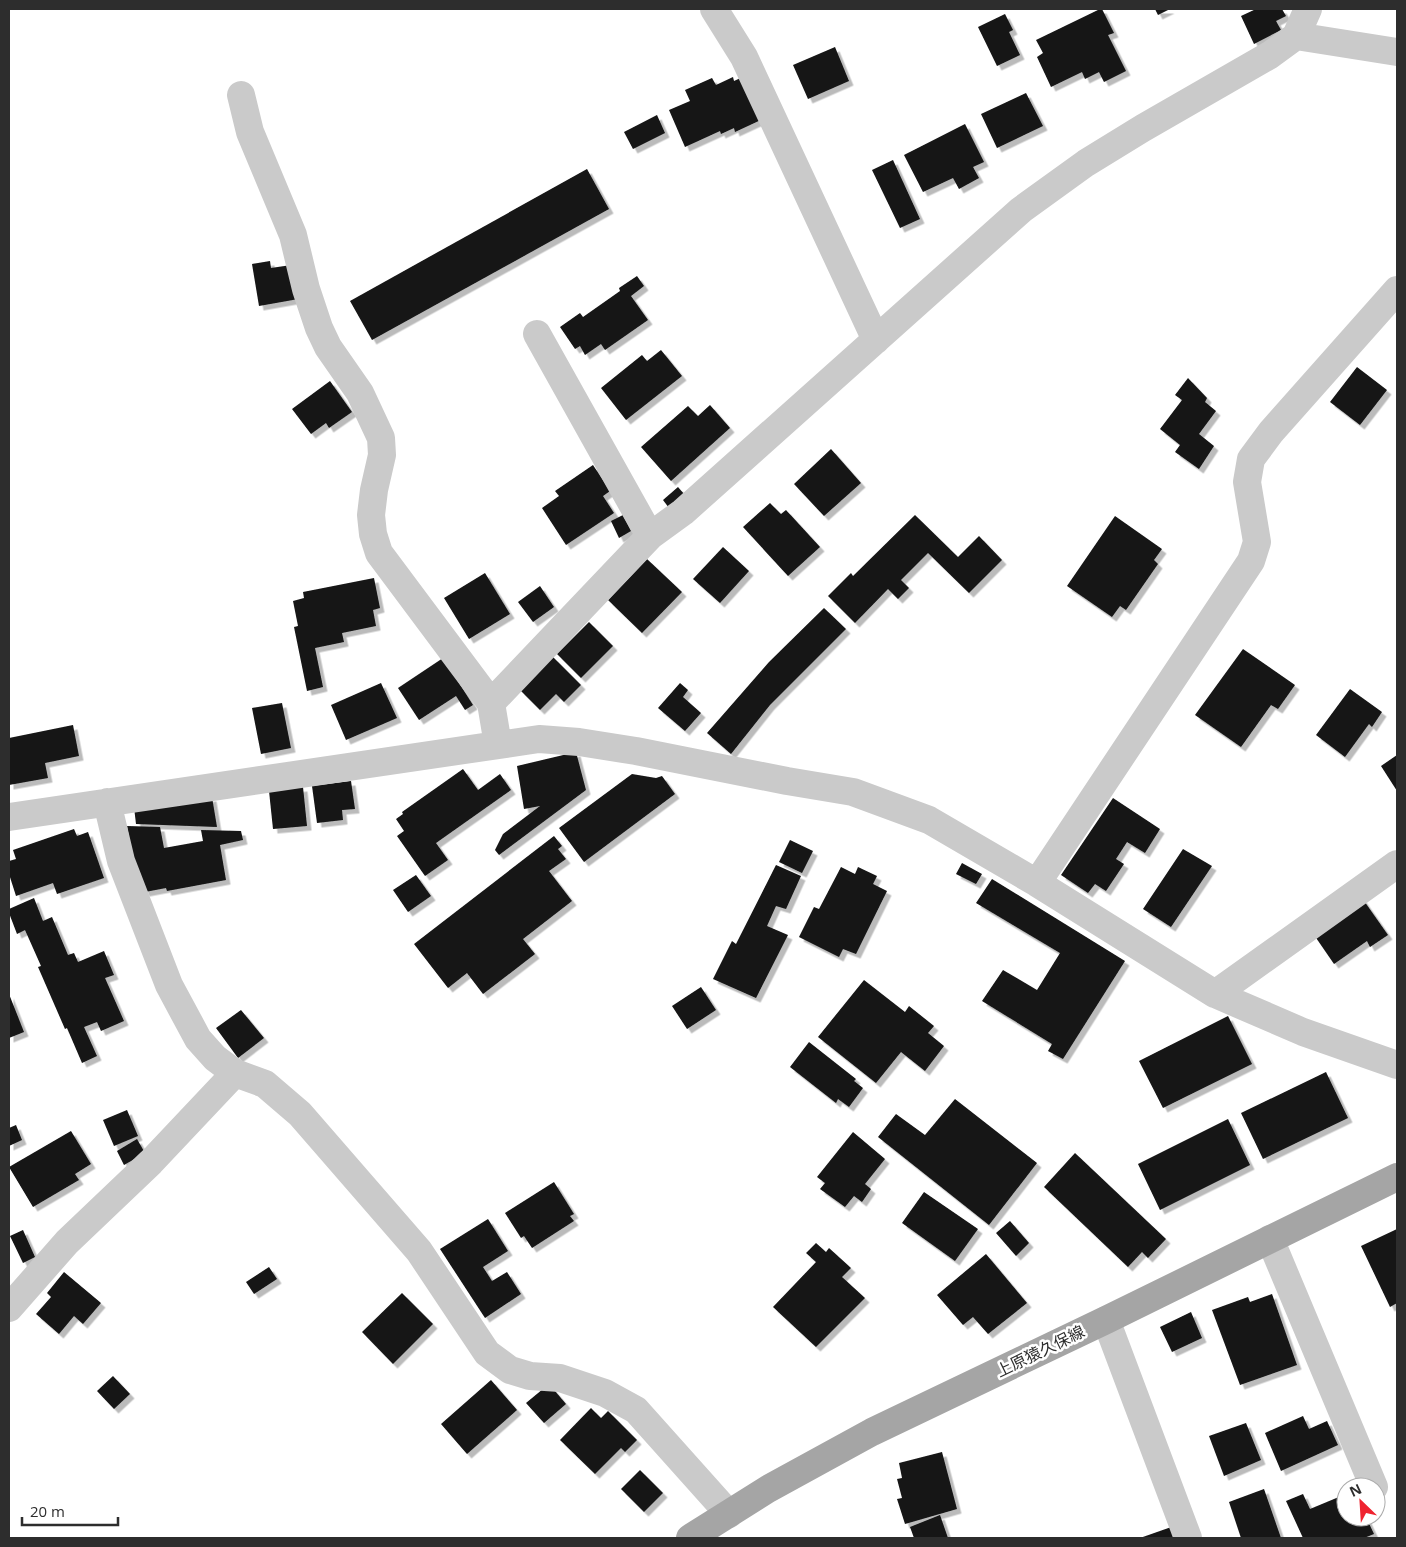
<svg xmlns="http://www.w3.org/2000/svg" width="1406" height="1547" font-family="'Open Sans','Noto Sans JP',sans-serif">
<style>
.building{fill:#141414;filter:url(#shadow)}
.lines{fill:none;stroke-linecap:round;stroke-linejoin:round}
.minor{stroke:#cacaca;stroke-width:28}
.major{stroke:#a5a5a5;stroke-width:28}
.labels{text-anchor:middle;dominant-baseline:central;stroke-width:5;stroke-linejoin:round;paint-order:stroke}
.street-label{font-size:16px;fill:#2d2d2d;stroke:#fff}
</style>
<defs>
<filter id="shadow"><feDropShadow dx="4.5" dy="4.5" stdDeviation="0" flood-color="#0004"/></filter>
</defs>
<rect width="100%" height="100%" fill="#fff"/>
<path class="building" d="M1100,9h2l12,24 -6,2 18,36 -22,11 -5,-10 -14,7 -3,-7 -31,15 -14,-30 6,-4 -7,-13z
M1155,9h15l-12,6z
M1256,9h26l4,7 -10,5 5,9 -27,14 -13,-28z
M1005,14l8,16 -4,2 11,23 -23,11 -19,-39z
M835,47l14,34 -41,18 -15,-34z
M745,76l20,42 -30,14 -1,-4 -13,6 -1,-3 -35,16 -16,-37 21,-9 -5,-11 27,-12 4,7 17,-8 1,4z
M1026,93l17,33 -46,22 -16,-34z
M657,115l8,18 -32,16 -9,-17z
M965,124l19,38 -11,5 6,11 -20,11 -6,-11 -30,14 -19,-37z
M893,160l27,59 -20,9 -28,-58z
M587,169l22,40 -237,131 -22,-39z
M270,261l1,7 27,-4 6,34 -45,8 -7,-42z
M637,276l7,10 -13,10 17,24 -43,30 -4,-6 -16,11 -5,-9 -5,3 -15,-22 20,-14 3,4 37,-26 -1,-3z
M661,350l21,26 -56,44 -25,-32 41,-33 5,6z
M1357,367l30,23 -27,35 -30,-23z
M1188,378l19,20 -2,4 11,9 -17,23 15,12 -15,23 -24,-17 5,-7 -20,-16 22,-29 -7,-5z
M330,381l22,31 -23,16 -3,-5 -15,11 -19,-25z
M710,405l20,23 -59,53 -30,-34 47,-41 10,10z
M831,449l30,34 -37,33 -30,-32z
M593,465l17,26 -7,5 11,17 -48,32 -24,-37 17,-12 -4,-5z
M678,487l6,7 -15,14 -6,-8z
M770,503l11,11 5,-4 34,37 -32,29 -45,-49z
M623,515l8,16 -12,7 -8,-17z
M915,515l43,42 21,-21 23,24 -33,33 -41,-40 -27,27 8,8 -11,11 -10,-10 -33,34 -27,-27 23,-23 2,3z
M1115,516l47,33 -8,11 4,4 -32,46 -6,-4 -8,11 -45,-31z
M723,547l26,24 -29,32 -27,-24z
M647,559l35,33 -40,41 -34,-33z
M485,573l25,41 -41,25 -25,-41z
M374,578l6,30 -7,2 3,16 -34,7 2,9 -29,6 8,39 -16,4 -13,-64 4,-1 -5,-25 11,-3 -1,-6z
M540,586l14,21 -21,15 -15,-20z
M824,608l22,21 -76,76 -39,49 -24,-21 62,-71z
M589,622l24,24 -32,32 -24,-24z
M1243,649l52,36 -17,24 -7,-4 -30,42 -46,-32z
M553,657l28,28 -17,17 -8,-8 -16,16 -20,-20z
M443,658l30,47 -8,5 -9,-14 -37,24 -21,-32z
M381,683l16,35 -51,22 -15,-35z
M680,683l8,7 -5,7 18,16 -16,18 -27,-23z
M1350,689l32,23 -10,15 -3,-3 -24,33 -29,-22z
M282,703l9,45 -30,6 -9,-46z
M73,725l6,31 -34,7 3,15 -39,7v-47z
M576,752l10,38 -87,65 -4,-5 8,-16 37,-28 -16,3 -7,-43z
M1397,755v36l-16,-25z
M463,769l15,21 22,-16 11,16 -75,53 12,17 -23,16 -28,-40 7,-5 -8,-12 7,-5 -1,-2z
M632,774l24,4 6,-2 13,18 -91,68 -25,-34z
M351,781l4,28 -13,1 1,10 -26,3 -5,-37z
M303,787l4,39 -34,3 -4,-38z
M212,797l5,30 -81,-3 -2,-17z
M1113,798l47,31 -15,24 -18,-11 -11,17 8,5 -18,27 -11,-7 -7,9 -27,-18z
M127,826l33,1 4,21 39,-7 -2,-11 40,1 2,9 -23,5 6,35 -59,11 -1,-3 -21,4 -12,-32z
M74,829l3,7 11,-4 16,46 -47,16 -4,-11 -37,13 -7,-22v-13l7,-2 -3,-9z
M554,836l8,10 -4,3 8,10 -17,12 23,30 -49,38 12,15 -52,40 -16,-21 -19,15 -34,-44z
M790,840l23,11 -11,22 -23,-11z
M1183,849l29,17 -41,61 -28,-18z
M962,863l20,11 -6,10 -20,-10z
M776,865l25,11 -15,33 -10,-3 -9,20 21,9 -32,63 -43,-19 19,-38 4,3z
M841,867l14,7 3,-7 19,9 -4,8 14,7 -31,63 -13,-5 -4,8 -40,-20 15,-30 5,2z
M416,875l15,21 -23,16 -15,-22z
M992,879l133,82 -62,98 -15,-8 4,-7 -70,-43 21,-31 34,20 23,-37 -84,-50z
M34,898l9,23 9,-4 16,38 6,-2 4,9 26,-11 10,24 -9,3 19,43 -23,10 -4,-9 -13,5 13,29 -15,7 -15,-35 -2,1 -27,-62 3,-1 -16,-36 -8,4 -8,-21v-4z
M1362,898l26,37 -18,12 -3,-6 -33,23 -22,-32z
M864,980l41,32 4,-6 25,20 -6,7 16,13 -19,25 -24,-19 -25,31 -58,-46z
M701,987l15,23 -29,19 -15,-23z
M9,994l15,38 -15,6z
M241,1010l23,28 -26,20 -22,-30z
M1228,1016l24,48 -89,44 -24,-47z
M809,1042l47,37 -2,2 9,7 -14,19 -11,-8 -2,4 -46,-36z
M1326,1072l22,46 -85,41 -22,-46z
M955,1099l82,64 -48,62 -111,-88 18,-23 29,21z
M127,1110l11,26 -24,10 -11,-26z
M1228,1119l22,46 -90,45 -22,-46z
M16,1125l6,15 -13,6v-18z
M71,1131l20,33 -16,10 4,6 -46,27 -24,-40z
M853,1132l32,27 -20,25 6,5 -9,13 -8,-6 -9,11 -25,-18 5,-6 -8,-6z
M137,1139l8,14 -21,12 -7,-14z
M1075,1153l91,86 -18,19 -6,-6 -14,15 -84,-80z
M554,1182l20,32 -4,2 4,5 -42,27 -8,-12 -3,2 -16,-25z
M924,1192l54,37 -23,32 -53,-38z
M488,1219l20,32 -25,16 9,14 15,-9 14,22 -36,24 -45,-69z
M1010,1221l19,22 -13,13 -20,-23z
M1397,1229v74l-7,4 -29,-61z
M23,1230l12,27 -12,6 -13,-27z
M816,1243l10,9 3,-4 22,20 -9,9 23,21 -49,49 -43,-40 43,-45 -10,-9z
M986,1254l41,49 -39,31 -15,-17 -10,8 -26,-30z
M269,1267l8,12 -23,15 -8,-12z
M64,1272l37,31 -18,21 -9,-8 -15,18 -23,-20 15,-17 -4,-4z
M402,1293l31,31 -40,40 -31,-32z
M1272,1294l25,71 -57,20 -28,-75 36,-13 2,5z
M1191,1312l11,26 -30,14 -12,-25z
M113,1376l17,18 -16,15 -17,-18z
M491,1380l26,30 -50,44 -26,-30z
M549,1384l17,20 -22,19 -18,-20z
M591,1408l10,10 7,-7 29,29 -12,12 -4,-4 -26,26 -35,-34z
M1303,1416l6,13 18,-8 11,24 -57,26 -16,-38z
M1246,1423l15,37 -37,16 -15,-40z
M942,1452l15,57 -52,15 -8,-25 5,-1 -5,-19 5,-1 -3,-15z
M640,1470l23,23 -19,19 -23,-23z
M1264,1489l17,49h-40l-12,-36z
M1303,1494l7,15 36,-15v23h20l8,17 -10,4h-61l-17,-37z
M940,1515l8,23h-34l-4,-11z
M1177,1525l4,13h-41z"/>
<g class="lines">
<path class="minor" d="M714,9l30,48 132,283
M1296,36l101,16
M241,95l9,37 43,103 13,54 13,39 9,19 32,46 21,45 1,17 -8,35 -3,25 2,19 6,19 112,150
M537,334l113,202
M498,745l-7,-42 159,-167 33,-24 338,-302 65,-47 57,-35 127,-73 26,-19 12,-27
M9,817l530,-78 40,3 57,9 151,30 66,11 76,28 108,63 178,111 88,38 94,33
M1037,883l214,-322 6,-19 -10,-60 4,-23 20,-27 126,-142
M1215,994l182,-130
M235,1073l30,11 35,30 119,137 68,102 23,17 20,6 30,2 45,15 31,17 93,104
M1270,1239l104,248
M9,1308l58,-66 84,-80 84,-89 -20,-15 -17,-19 -29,-54 -48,-124 -14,-59
M1106,1320l82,218"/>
<path class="major" d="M690,1538l78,-49 104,-57 234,-112 291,-143"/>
</g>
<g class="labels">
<g class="street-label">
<text transform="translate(1040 1351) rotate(-26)">上原猿久保線</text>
</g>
</g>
<rect width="1406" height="1547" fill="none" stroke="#2d2d2d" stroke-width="20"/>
<g transform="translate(1361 1502) rotate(335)"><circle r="24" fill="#ffffff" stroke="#ababab"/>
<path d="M0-4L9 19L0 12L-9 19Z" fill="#ef232f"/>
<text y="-8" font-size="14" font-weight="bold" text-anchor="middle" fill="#2d2d2d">N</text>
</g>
<path d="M22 1517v8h96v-8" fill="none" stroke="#2d2d2d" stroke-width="2.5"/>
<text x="30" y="1517" font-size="15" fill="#2d2d2d" stroke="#ffffff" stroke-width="4" paint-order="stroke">20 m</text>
</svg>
